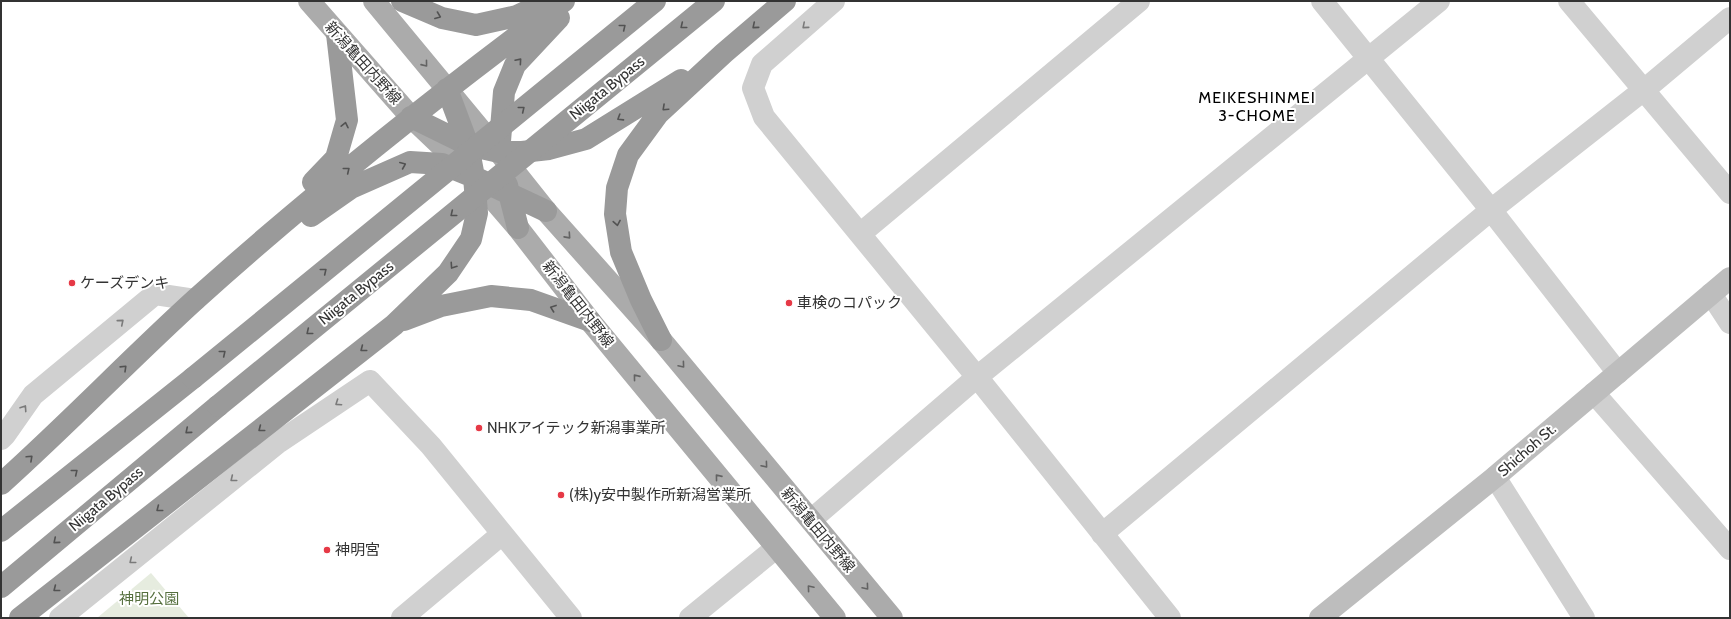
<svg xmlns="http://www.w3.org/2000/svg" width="1731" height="619" font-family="Cabin,'Noto Sans JP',sans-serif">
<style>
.green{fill:#e6ecdf}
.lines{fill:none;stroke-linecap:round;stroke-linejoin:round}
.street{stroke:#d0d0d0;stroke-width:22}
.secondary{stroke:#bdbdbd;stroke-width:22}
.primary{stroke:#ababab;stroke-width:22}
.highway{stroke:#9a9a9a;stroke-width:22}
.highway-bridge{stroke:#9a9a9a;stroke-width:22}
.oneway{stroke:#525252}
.oneway2{stroke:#7a7a7a}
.oneway3{stroke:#636363}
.poi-dot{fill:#e63946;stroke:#fff;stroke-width:1.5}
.labels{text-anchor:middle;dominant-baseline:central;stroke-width:4;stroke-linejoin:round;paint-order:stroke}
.street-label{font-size:15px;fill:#333;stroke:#fff}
.poi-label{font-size:15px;fill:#333;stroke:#fff;text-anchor:start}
.park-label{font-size:15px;fill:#56703f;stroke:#fff}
.neighbourhood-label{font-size:16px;letter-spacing:1px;fill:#000;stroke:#fff}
</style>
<rect width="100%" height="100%" fill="#fff"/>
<path class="green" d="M151,573l38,45h-92z"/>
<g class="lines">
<path class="street" d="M834,1l-72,63 -9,24 11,29 213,260 193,241
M1322,1l169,209 127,163
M1569,1l161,192
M860,234l279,-233
M1711,294l19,29
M1594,393l136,156
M1,439l4,-4 28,-40 122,-101 40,6
M1495,477l89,141
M811,520l166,-143 462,-376
M1102,534l389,-324 159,-125 80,-67
M60,618l219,-176 91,-61 61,65 140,172
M402,618l100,-84
M690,618l86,-70"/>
<path class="secondary" d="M1320,618l175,-141 235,-199"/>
<path class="primary" d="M309,1l102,116 63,60 44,51 72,93 245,297
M374,1l125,151 47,59 115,129 231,278"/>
<path class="highway" d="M402,1l40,17 34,7 41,-9 31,-15
M411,117l57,28 31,7h23l27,-3 37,-10 95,-59
M500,141l4,-49 11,-27 44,-47
M313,182l23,-24 11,-38 -10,-86
M507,185l11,43
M311,216l40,-28 59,-26 32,2 32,13 72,34
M404,320l37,-14 50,-10 40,4 59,21
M661,340l-20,-40 -20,-48 -6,-38 2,-26 11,-33 30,-41 66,-61 61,-52
M1,484c67,-60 129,-125 195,-185 118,-106 241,-204 368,-298
M1,531l192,-153
M1,587l217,-181
M20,618l374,-293 54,-52 23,-34 6,-26 -3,-36 -6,-32 -21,-56"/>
<path class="highway-bridge" d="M193,378l462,-377
M218,406l496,-405"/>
</g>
<defs><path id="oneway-chevron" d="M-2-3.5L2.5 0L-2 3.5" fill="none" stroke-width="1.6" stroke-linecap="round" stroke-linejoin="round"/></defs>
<g class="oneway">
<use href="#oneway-chevron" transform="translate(438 16) rotate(21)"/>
<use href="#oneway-chevron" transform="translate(683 26) rotate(141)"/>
<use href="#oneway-chevron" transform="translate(755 26) rotate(140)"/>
<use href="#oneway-chevron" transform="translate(623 27) rotate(-39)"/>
<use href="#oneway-chevron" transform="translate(519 61) rotate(-49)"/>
<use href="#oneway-chevron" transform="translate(665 108) rotate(137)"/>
<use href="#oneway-chevron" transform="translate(522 109) rotate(-39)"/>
<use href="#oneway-chevron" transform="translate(620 118) rotate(148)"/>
<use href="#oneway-chevron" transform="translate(345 125) rotate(-78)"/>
<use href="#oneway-chevron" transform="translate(403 165) rotate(-23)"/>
<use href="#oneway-chevron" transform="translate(347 170) rotate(-39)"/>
<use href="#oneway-chevron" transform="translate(453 214) rotate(141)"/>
<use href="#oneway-chevron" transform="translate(617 223) rotate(80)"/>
<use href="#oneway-chevron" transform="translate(453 266) rotate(124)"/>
<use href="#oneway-chevron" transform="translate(324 271) rotate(-39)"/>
<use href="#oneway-chevron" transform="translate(553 308) rotate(-160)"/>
<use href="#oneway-chevron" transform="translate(309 332) rotate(141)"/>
<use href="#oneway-chevron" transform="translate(363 349) rotate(142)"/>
<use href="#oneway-chevron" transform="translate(223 353) rotate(-39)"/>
<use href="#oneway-chevron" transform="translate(124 368) rotate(-44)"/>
<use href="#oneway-chevron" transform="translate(261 429) rotate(142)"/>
<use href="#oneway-chevron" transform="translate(188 431) rotate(140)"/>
<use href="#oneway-chevron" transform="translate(30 458) rotate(-43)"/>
<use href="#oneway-chevron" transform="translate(75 472) rotate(-39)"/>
<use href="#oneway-chevron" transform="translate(159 509) rotate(142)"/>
<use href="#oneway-chevron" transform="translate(56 541) rotate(140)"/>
<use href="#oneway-chevron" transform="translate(56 589) rotate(142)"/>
</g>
<g class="oneway2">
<use href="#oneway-chevron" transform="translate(805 26) rotate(139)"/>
<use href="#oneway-chevron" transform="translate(121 322) rotate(-40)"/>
<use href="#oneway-chevron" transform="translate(338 403) rotate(146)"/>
<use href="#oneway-chevron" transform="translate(24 408) rotate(-56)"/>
<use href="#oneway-chevron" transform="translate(233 479) rotate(141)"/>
<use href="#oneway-chevron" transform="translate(132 561) rotate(141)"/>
</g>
<g class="oneway3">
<use href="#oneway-chevron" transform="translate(425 64) rotate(51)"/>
<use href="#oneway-chevron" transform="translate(568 236) rotate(48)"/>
<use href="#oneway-chevron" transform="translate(682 365) rotate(50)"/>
<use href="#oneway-chevron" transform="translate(636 377) rotate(-129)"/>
<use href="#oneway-chevron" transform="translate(765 465) rotate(50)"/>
<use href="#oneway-chevron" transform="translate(718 477) rotate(-129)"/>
<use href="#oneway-chevron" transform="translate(866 587) rotate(50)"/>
<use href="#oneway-chevron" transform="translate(810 588) rotate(-130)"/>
</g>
<g class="poi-dot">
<circle cx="72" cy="283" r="4"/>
<circle cx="789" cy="303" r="4"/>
<circle cx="479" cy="428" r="4"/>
<circle cx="561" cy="495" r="4"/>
<circle cx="327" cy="550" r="4"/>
</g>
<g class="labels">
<g class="street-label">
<text transform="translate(363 63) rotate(48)">新潟亀田内野線</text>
<text transform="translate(607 88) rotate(-39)">Niigata Bypass</text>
<text transform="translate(356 293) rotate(-39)">Niigata Bypass</text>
<text transform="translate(578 304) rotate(52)">新潟亀田内野線</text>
<text transform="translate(1527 450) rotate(-41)">Shichoh St.</text>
<text transform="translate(106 499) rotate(-40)">Niigata Bypass</text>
<text transform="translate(818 530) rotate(50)">新潟亀田内野線</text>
</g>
<g class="poi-label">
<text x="80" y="283">ケーズデンキ</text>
<text x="797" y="303">車検のコパック</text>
<text x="487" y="428">NHKアイテック新潟事業所</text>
<text x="569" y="495">(株)y安中製作所新潟営業所</text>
<text x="335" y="550">神明宮</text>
</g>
<g class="park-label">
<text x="149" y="599">神明公園</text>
</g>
<g class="neighbourhood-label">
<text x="1257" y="97">MEIKESHINMEI<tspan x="1257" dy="18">3-CHOME</tspan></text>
</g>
</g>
<rect width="1731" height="619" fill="none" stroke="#333333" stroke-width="4"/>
</svg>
